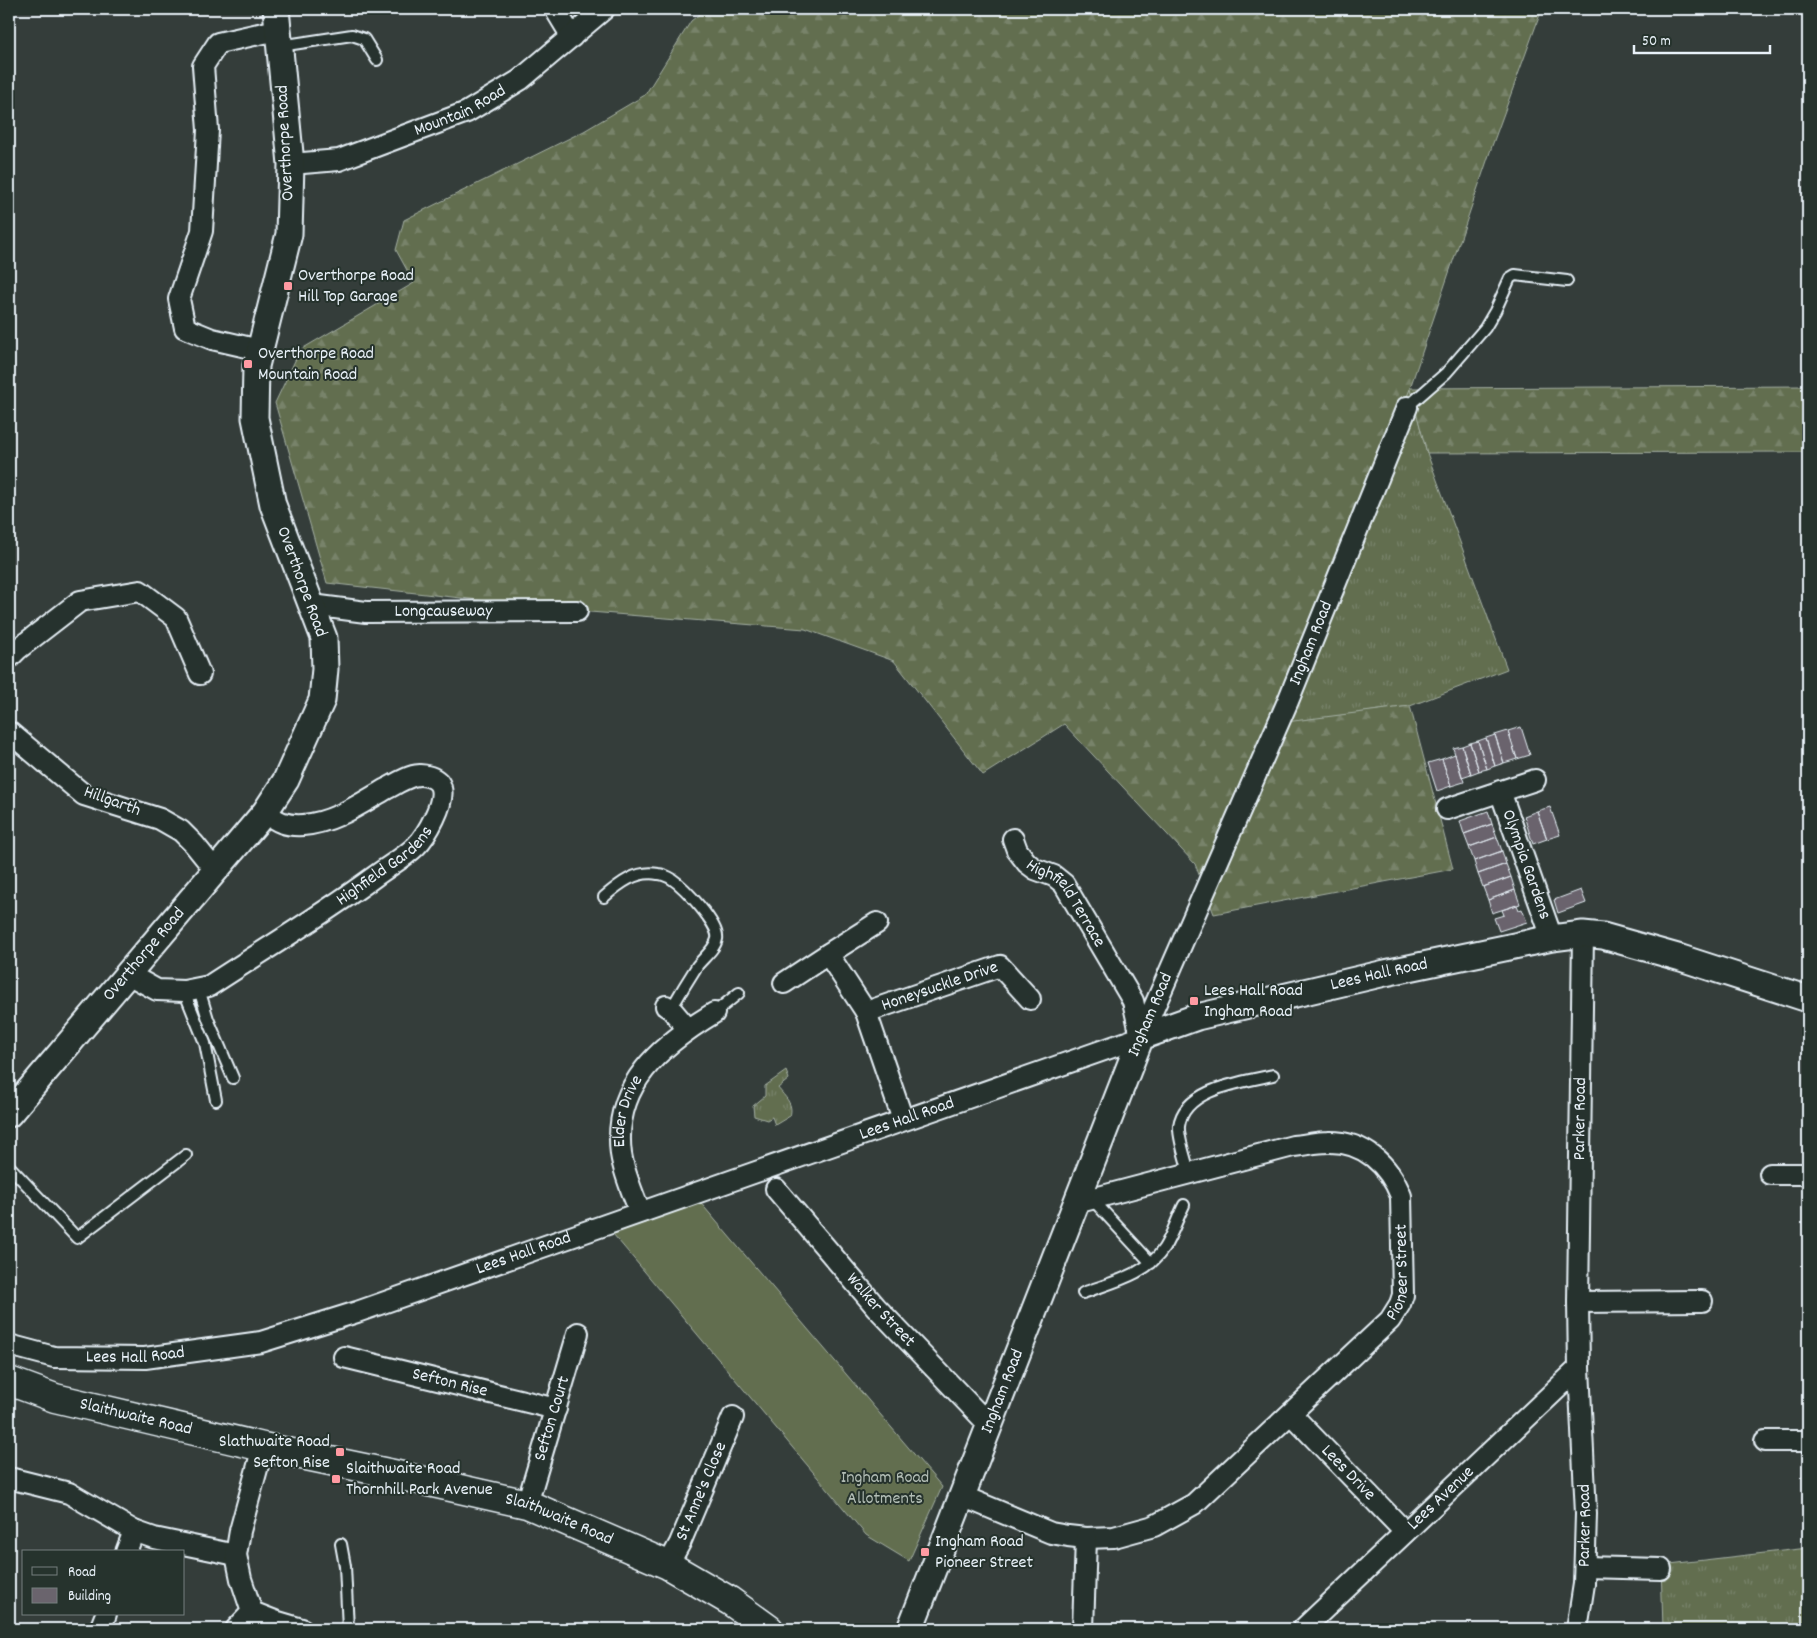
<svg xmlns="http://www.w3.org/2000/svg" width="1817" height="1638" font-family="Dekko,sans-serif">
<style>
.grass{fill:url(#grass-tufts);stroke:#a5b0a4}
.forest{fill:url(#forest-firs);stroke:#a5b0a4}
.garden{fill:#626e50;stroke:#a5b0a4}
.building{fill:#6a646d;stroke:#e8f1f8}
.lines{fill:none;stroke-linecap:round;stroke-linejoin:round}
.service-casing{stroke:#e8f1f8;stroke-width:14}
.minor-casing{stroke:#e8f1f8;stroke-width:24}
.tertiary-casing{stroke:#e8f1f8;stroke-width:29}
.secondary-casing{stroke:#e8f1f8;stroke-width:31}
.service{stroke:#26332d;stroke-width:10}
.minor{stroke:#26332d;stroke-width:20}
.tertiary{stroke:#26332d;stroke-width:25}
.secondary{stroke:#26332d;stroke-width:28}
.poi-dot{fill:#ff9aa2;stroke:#26332d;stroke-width:2}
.labels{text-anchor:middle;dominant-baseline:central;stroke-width:4;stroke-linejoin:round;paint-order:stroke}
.street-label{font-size:18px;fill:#e8f1f8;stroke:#26332d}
.poi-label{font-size:18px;fill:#e8f1f8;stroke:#26332d;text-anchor:start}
.park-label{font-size:18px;fill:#b2bdb5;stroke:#26332d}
</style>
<defs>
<pattern id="grass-tufts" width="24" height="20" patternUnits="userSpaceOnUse" patternTransform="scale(1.25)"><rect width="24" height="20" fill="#626e50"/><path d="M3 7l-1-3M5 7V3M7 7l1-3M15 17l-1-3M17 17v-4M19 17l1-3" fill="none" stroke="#78836a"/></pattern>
<pattern id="forest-firs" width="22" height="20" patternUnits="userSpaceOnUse" patternTransform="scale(1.25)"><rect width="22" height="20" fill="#626e50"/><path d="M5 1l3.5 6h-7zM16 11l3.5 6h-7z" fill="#78836a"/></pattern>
</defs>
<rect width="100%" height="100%" fill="#343d3a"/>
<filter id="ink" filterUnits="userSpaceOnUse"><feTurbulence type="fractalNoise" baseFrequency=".02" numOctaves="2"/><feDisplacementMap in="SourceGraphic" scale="10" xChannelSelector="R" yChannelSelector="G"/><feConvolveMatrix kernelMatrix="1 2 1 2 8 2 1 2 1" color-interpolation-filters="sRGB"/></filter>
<g filter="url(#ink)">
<path class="grass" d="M1410,388l17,65 80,216 -97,37 -132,18z
M786,1071l3,8 -11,9c7,9 16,16 12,28l-15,9 -3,-8 -5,3 -13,-4 -1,-10 12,-10v-10z
M1808,1548v81h-145l-2,-64z"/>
<path class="forest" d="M706,9h836l-50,137 -82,242 398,-2v66l-381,1 -17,-64 -132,334 132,-17 43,163 -239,45 -19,-50 -131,-140 -81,51 -89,-114 -89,-32 -228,-18 -250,-28 -52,-180 25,-53 114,-67 -18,-33 8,-30 180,-89 61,-36 46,-74z"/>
<path class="garden" d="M699,1201l243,286 -33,74 -43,-26 -253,-301z"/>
<path class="building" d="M1521,727l9,28 -13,4 -9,-28z
M1508,731l9,28 -13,4 -9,-28z
M1495,735l9,28 -9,3 -9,-28z
M1486,738l9,28 -8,3 -9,-28z
M1478,741l9,28 -8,2 -9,-28z
M1470,743l9,28 -8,3 -9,-28z
M1462,746l9,28 -9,3 -9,-29z
M1455,754l9,28 -13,4 -9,-27z
M1442,759l9,27 -14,5 -9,-28z
M1550,807l10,28 -13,4 -10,-28z
M1488,811l4,13 -28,10 -4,-13z
M1537,811l10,28 -14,5 -9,-28z
M1492,824l5,13 -28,10 -5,-13z
M1497,837l5,14 -28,10 -5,-14z
M1502,851l4,13 -28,10 -4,-13z
M1506,864l5,13 -28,10 -5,-13z
M1511,877l4,13 -27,10 -5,-13z
M1515,890l5,14 -28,9 -4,-13z
M1581,890l5,13 -28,10 -4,-13z
M1517,905l2,5 3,-1 5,13 -28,9 -5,-13 10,-3 -2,-5z"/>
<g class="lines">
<g class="service-casing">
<path id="service" d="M280,46l72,-11 12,4 13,21
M1407,407l39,-34 39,-45 10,-17 15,-33 5,-3 52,6
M604,897c15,-13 32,-27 54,-23 4,0 11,3 14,5 12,8 48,46 45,60 -2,10 -14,19 -20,27 -9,14 -18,29 -26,43
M199,989l9,30 25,59
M184,991l21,52 11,57
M714,1013l25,-20
M9,1166l68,72 109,-83
M1189,1172c-3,-12 -11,-34 -10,-46 5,-38 65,-44 94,-51
M1092,1199l59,64
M1083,1293c29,-11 64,-18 81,-45 8,-13 13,-29 20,-43
M341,1544l4,22 3,63"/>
</g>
<g class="minor-casing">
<g id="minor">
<path d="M555,9l17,28"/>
<path id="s1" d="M291,164l48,-4 128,-48 53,-32 84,-71"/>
<path d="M260,350l-48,-11 -27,-11 -6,-29 23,-68 6,-101 -5,-64 15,-23 59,-13"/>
<path id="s2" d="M312,605l54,7 211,-1"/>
<path d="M9,658l9,-9 62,-48 60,-10 36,27 24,56"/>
<path d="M9,732l75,63 76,24 21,12 13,13 21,26"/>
<path id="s3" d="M1500,791l52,147"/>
<path d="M1447,809l88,-29"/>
<path id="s4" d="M1013,839l4,11 10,13 8,6 19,7 10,8 69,117 8,36"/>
<path d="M877,923l-49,31 38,58 37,108"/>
<path id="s5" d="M128,974l29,16 27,1 25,-5c55,-36 112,-70 165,-109 13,-10 30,-19 42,-31 11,-11 29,-43 25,-58 -2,-11 -19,-15 -28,-12 -10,3 -19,9 -27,13 -26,15 -53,34 -83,36 -17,1 -26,-3 -38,-13"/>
<path d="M784,983l44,-29"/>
<path d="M666,1006l5,3 17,20"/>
<path id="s6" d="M866,1012l134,-46 30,33"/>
<path id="s7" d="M1141,1037l147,-336 119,-294"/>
<path d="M1770,1174h38"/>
<path id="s8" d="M776,1189l100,118 114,119"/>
<path id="s9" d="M640,1212c-7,-18 -16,-38 -19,-58 -9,-69 40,-109 93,-141"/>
<path d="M1578,1302l124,-1"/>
<path id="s10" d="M9,1345l45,12 91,1 116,-16 96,-30 784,-275"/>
<path id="s11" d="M344,1357l212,52"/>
<path id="s12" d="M1291,1414l114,118"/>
<path d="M1765,1441h43"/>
<path d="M9,1478l60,15 65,38 20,7 82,17"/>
<path id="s13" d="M962,1496l89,37 17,3 18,2 28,-1 40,-11 40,-22 196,-184 10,-16 3,-9 -2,-99c-12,-31 -37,-55 -73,-54 -11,0 -23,3 -35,4l-217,57"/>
<path id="s14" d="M527,1504l51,-171"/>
<path d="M126,1552l8,-21"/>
<path id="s15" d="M668,1565l12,-22 53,-126"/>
<path d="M1585,1567l76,2"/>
<path d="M252,1612l23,9 27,8"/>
<path d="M100,1629l6,-15"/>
<path d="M236,1629l16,-17 -11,-33 -5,-24 4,-24 23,-84"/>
<path d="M1083,1629l3,-91"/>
<path id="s16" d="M1303,1629l276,-261"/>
<path id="s17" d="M1577,1629l7,-45 2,-70 -7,-146 -1,-66 5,-368"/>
</g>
</g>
<g class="tertiary-casing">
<g id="tertiary">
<path id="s18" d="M9,1114l256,-302 21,-32 36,-80 3,-31 -1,-31 -51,-133 -18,-87 1,-52 33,-132 2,-70 -15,-155"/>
<path id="s19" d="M910,1629l231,-592 56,-20 188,-44 167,-35 31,-4 20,2 78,22 127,41"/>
</g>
</g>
<g class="secondary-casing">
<g id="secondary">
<path id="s20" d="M9,1381l46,17 208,49 130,27 134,30 141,61 62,36 39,28"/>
</g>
</g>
<use href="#service" class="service"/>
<use href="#minor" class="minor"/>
<use href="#tertiary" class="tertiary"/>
<use href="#secondary" class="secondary"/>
</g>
</g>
<g class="poi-dot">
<rect x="283" y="281" width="10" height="10" rx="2.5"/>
<rect x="243" y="359" width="10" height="10" rx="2.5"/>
<rect x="1189" y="996" width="10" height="10" rx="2.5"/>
<rect x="335" y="1447" width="10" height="10" rx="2.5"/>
<rect x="331" y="1474" width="10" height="10" rx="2.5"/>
<rect x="920" y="1547" width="10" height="10" rx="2.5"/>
</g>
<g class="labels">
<g class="street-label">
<text stroke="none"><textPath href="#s1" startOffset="179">Mountain Road</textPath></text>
<text transform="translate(286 143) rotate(-93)">Overthorpe Road</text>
<text transform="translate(301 582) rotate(70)">Overthorpe Road</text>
<text stroke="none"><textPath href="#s2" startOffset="132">Longcauseway</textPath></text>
<text stroke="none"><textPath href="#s7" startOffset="429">Ingham Road</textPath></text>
<text transform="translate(112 802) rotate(20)">Hillgarth</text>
<text stroke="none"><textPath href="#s5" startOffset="299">Highfield Gardens</textPath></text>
<text stroke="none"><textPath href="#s3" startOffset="78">Olympia Gardens</textPath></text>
<text stroke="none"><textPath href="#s4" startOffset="86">Highfield Terrace</textPath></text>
<text stroke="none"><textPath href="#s18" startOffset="209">Overthorpe Road</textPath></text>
<text stroke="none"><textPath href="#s19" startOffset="882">Lees Hall Road</textPath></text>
<text stroke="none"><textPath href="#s6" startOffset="78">Honeysuckle Drive</textPath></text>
<text transform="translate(1151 1015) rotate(-67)">Ingham Road</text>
<text stroke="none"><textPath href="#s9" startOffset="105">Elder Drive</textPath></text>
<text stroke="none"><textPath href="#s17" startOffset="511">Parker Road</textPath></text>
<text stroke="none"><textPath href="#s10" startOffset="938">Lees Hall Road</textPath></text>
<text stroke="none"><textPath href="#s10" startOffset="532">Lees Hall Road</textPath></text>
<text stroke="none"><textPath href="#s13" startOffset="566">Pioneer Street</textPath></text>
<text stroke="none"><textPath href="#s8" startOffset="160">Walker Street</textPath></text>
<text stroke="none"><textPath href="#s10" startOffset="128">Lees Hall Road</textPath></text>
<text stroke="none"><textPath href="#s11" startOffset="109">Sefton Rise</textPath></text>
<text stroke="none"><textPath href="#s19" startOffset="255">Ingham Road</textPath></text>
<text stroke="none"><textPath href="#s20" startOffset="132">Slaithwaite Road</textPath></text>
<text stroke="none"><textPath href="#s14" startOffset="89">Sefton Court</textPath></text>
<text stroke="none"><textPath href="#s12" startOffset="82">Lees Drive</textPath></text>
<text stroke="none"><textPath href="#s15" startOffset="81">St Anne's Close</textPath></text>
<text stroke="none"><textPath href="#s16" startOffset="190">Lees Avenue</textPath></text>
<text stroke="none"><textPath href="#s20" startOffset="568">Slaithwaite Road</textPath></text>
<text stroke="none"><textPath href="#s17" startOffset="104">Parker Road</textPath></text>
</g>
<g class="poi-label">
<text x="298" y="276">Overthorpe Road<tspan x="298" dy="21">Hill Top Garage</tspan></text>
<text x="258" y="354">Overthorpe Road<tspan x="258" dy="21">Mountain Road</tspan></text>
<text x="1204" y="991">Lees Hall Road<tspan x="1204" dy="21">Ingham Road</tspan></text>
<text x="330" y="1442" text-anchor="end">Slathwaite Road<tspan x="330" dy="21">Sefton Rise</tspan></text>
<text x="346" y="1469">Slaithwaite Road<tspan x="346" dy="21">Thornhill Park Avenue</tspan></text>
<text x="935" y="1542">Ingham Road<tspan x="935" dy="21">Pioneer Street</tspan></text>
</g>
<g class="park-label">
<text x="885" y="1478">Ingham Road<tspan x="885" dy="21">Allotments</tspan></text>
</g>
</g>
<rect width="1817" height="1638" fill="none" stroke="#26332d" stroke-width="30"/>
<rect x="15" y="15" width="1787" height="1608" fill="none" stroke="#e8f1f8" stroke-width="2" filter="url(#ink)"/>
<rect x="22" y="1550" width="162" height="65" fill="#26332d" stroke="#747f7e"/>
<rect x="32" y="1567" width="25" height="8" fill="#26332d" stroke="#747f7e"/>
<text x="68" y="1576" font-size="15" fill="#e8f1f8">Road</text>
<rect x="32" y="1588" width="25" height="15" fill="#6a646d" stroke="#747f7e"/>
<text x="68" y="1600" font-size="15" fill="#e8f1f8">Building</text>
<path d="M1634 45v8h136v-8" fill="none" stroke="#e8f1f8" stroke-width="2.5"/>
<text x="1642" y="45" font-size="15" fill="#e8f1f8" stroke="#26332d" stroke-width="4" paint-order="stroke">50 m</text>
</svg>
